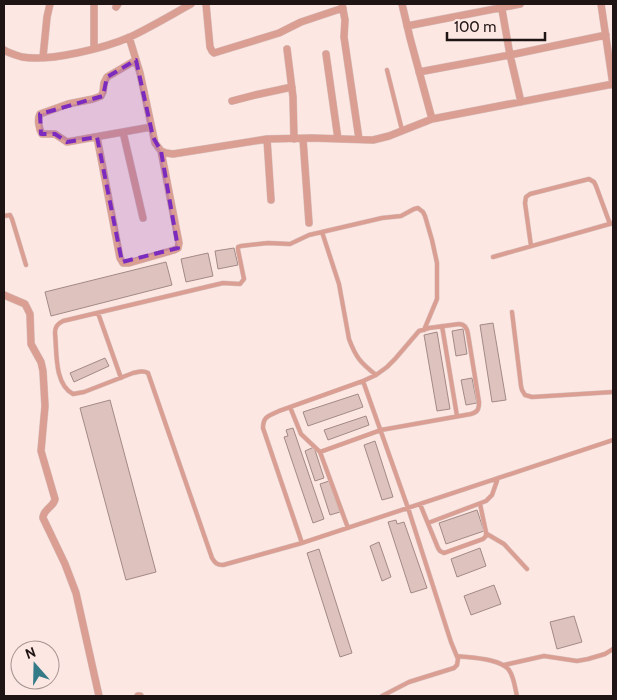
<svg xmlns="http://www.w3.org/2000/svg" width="617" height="700" font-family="Cabin,sans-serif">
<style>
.building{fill:#ddc2bd;stroke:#a38a86}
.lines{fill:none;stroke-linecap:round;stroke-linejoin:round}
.lane-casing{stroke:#d9c5c2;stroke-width:5}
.street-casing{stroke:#d9c5c2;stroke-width:8}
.lane{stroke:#da9e93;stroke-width:4}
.street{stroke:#da9e93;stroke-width:7}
.marked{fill:#7b2cbf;fill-opacity:0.2;stroke:#7b2cbf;stroke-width:4;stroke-dasharray:10 6;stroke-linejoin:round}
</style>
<rect width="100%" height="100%" fill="#fde7e3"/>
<path class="building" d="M234,248l4,17 -20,4 -3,-18z
M208,253l5,23 -27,6 -5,-23z
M166,262l6,23 -121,31 -6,-24z
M493,323l13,77 -14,2 -12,-77z
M463,329l4,25 -11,2 -4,-25z
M437,332l13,77 -13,2 -13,-76z
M105,358l4,8 -35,16 -4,-9z
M472,378l5,25 -11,2 -5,-25z
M358,394l5,13 -55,19 -5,-14z
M110,400l46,172 -30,8 -46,-172z
M366,416l3,9 -41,15 -4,-10z
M293,428l31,91 -11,4 -29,-86 4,-1 -2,-6z
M375,441l18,56 -11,3 -18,-55z
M314,447l10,31 -9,3 -10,-30z
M329,481l11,31 -10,3 -10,-31z
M477,510l7,21 -38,13 -7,-21z
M396,520l1,4 7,-2 23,66 -16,5 -23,-71z
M379,542l12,35 -9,4 -12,-35z
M480,548l6,18 -29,11 -6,-18z
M319,549l33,104 -12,4 -33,-104z
M494,585l7,19 -30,11 -7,-19z
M574,616l8,26 -25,7 -7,-27z"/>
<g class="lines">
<g class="lane-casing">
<path id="lane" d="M387,70l15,60
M4,216l6,-1 2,4 14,46
M322,232l17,52 10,55c7,19 12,24 27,36
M531,246l-6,-43 1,-6 4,-3 59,-15 5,3 2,4 14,38
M493,257l120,-34
M512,312l9,74 1,4 3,5 7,2 81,-5
M98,313l23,65
M442,326l15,90
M424,330l13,-31v-36l-5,-23 -7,-24 -2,-4 -5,-4 -4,1 -13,7 -19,2 -73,17 -19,9 -22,-1 -27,3 -3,1v3l6,29 -4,5 -17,-1 -160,38c-6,3 -8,6 -8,12 2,19 -1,51 18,61l11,-2 49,-19c5,-1 10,-3 15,0l64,185c3,5 5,7 11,7l79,-22 311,-103
M363,381l45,127 43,134 7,17 -1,6 -3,3 -45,14 -27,14
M290,407l11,27 19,18 28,76
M420,504l18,44 2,3 4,2 39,-14 3,-3v-4l-6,-28
M428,523l58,-22 6,-6 6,-17
M487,534l17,10 23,25
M302,543l-39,-115c0,-12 6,-12 16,-17l84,-30 13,-6 11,-8 8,-8 24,-28 10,-3 30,-4c6,0 8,4 9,10l11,68c0,7 -1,10 -8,12l-90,16 -61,22
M457,656c13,2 43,2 52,14 5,7 6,18 8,26
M504,665l40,-9 33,5 11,-2 17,-5 8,-5"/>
</g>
<g class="street-casing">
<path id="street" d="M94,4v45
M206,4l4,43 2,4 2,2 65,-20 22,-11 42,-14
M342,4l3,16 -1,17 15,102
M402,4l8,34 22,81
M501,4l9,51 11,47
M601,4l12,81
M116,7l2,-3
M407,26l113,-22
M129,37l11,36 15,70 6,8 5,2 7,1 94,-15 45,-1 61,2 16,-4 43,-17 181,-35
M287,49l6,48 1,42
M4,50c5,3 11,5 18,7 27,5 83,-9 108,-20 21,-10 41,-22 61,-33
M326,54l12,85
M43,57l4,-40 3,-13
M136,60l-29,17 -3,6 -1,9 -2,4 -8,3 -25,5 -28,10c-3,5 -1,15 2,20h13l12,8 84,-15
M419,72l91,-17 96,-20
M232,101l23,-6 37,-8
M123,132l20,86
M97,137l23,121 3,5h6l45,-13 4,-2 1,-5 -18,-92
M267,139l4,61
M303,139l6,84
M4,295l21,9 5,10 1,30 10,18 2,9 2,35 -4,45 14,48c-1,8 -12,10 -12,19l22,46 11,29 23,103
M138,696h2"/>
</g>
<use href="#lane" class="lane"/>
<use href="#street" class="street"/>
</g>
<path class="marked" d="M136,60l17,77 8,14 17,97 -56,14 -25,-125 -30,5 -12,-8h-14l-1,-20 63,-18 4,-19z"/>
<rect width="617" height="700" fill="none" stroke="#1f1514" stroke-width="10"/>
<g transform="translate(35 665) rotate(340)"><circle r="24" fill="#fde7e3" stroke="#a49390"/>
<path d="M0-4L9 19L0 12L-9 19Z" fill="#357b87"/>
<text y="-8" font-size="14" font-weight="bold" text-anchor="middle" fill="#1f1514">N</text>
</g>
<path d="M447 32v8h98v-8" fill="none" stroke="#1f1514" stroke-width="2.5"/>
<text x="454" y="32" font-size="15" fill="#1f1514" stroke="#fde7e3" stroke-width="4" paint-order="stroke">100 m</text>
</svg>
